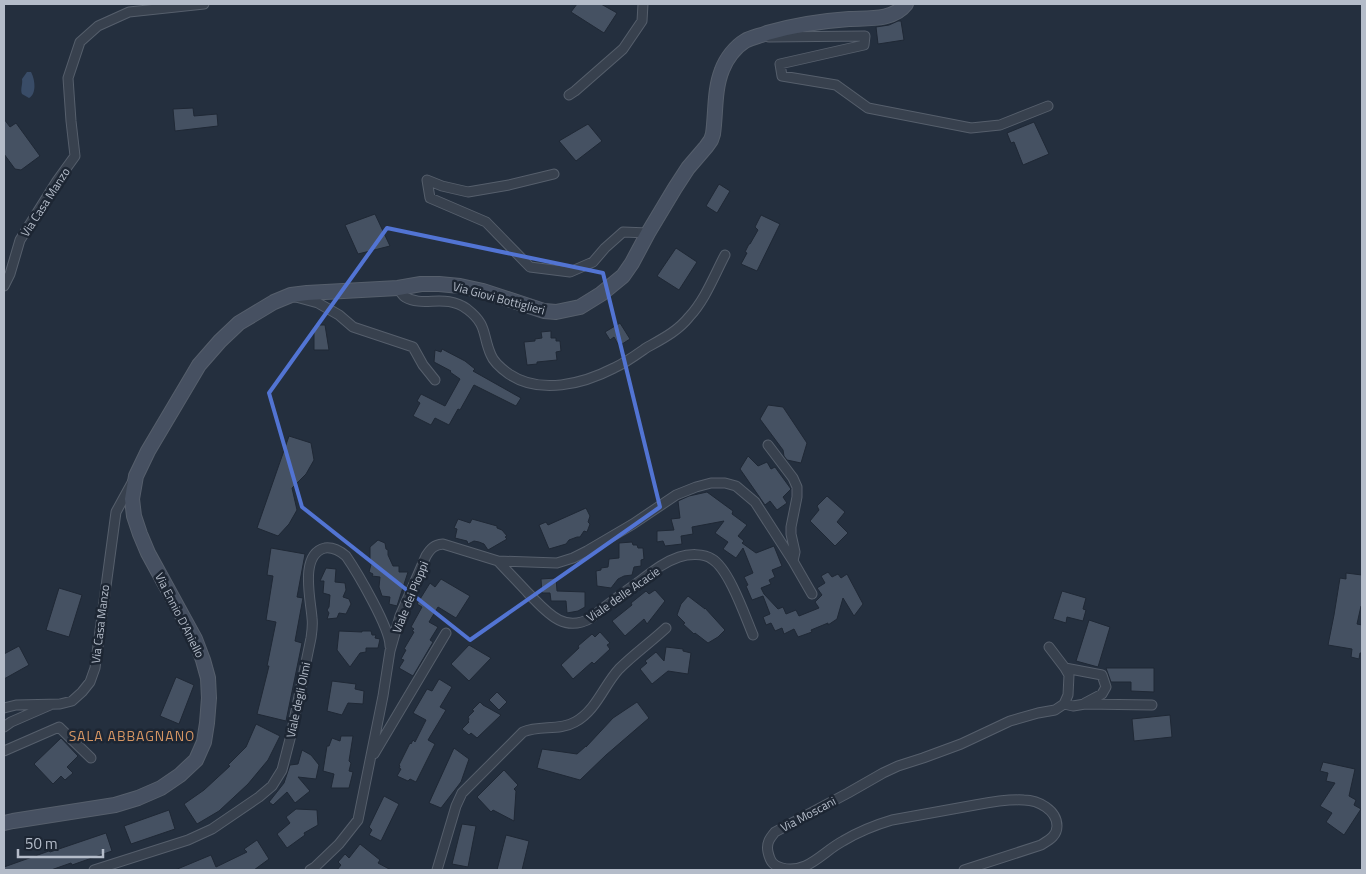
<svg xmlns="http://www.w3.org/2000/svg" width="1366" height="874" font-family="'Titillium Web',sans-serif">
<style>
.water{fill:#394c67}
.building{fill:#455162;stroke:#1f2835}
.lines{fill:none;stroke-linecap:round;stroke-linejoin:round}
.street-casing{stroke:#565f6c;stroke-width:11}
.secondary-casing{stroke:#565f6c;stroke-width:16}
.street{stroke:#38414e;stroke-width:9}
.secondary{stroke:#465061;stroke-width:14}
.marked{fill:none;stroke:#5274d3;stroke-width:4;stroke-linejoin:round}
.labels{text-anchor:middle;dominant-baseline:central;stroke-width:5;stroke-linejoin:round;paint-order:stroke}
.street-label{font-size:12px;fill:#b4bcc9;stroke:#1d2633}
.neighbourhood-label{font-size:14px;letter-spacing:1px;fill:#d59563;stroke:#1d2633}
</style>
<rect width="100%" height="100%" fill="#242f3e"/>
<path class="water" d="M27,72h4c4,7 6,22 -2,26l-7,-4c-2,-5 1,-10 0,-15z"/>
<path class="building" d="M577,4h24l16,9 -13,20 -33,-21z
M898,21h3l3,19 -26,4 -2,-17 13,-2z
M193,108l1,8 23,-2 1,12 -43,5 -2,-22z
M4,119l6,8 6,-4 24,33 -19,14 -6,-1 -11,-15z
M1034,122l15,32 -26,11 -9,-23 -3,1 -4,-10z
M588,124l14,17 -26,20 -17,-20z
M719,184l11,7 -13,22 -11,-7z
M375,214l15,32 -32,8 -13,-29z
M761,215l19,9 -23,47 -16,-7 6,-11 -2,-1 4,-8h1l8,-14 -3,-3z
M676,248l21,14 -18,28 -22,-14z
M620,323l10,16 -11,7 -5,-9 -4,3 -5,-8z
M314,325h11l4,25h-15z
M551,331v7h5v3h4l1,10 -5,1 1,8 -20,2v2l-10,1 -3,-23 11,-1v-2l7,-1 -1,-6z
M442,349l23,12 10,8 -2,2 48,27 -5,8 -42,-21 -14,25 -2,-1 -9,16 -14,-7 -4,7 -18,-9 7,-13 -3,-2 4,-7 24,12 15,-27 -10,-7 1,-1 -17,-9 1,-12 6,2z
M768,405l15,2 24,36 -6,20 -14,-3 -3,-4 -1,-6 -23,-31z
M289,436l22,7 3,17 -8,14 -14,14 5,22 -8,14 -11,12 -21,-8z
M748,456l10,10 9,-4 4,7 4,-2 16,22 -8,8 4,6 -10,7 -7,-9 -5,4 -25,-36z
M707,492l26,19 -1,3 15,11 -9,11 6,5 -2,2 14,10 18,-7 8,20 -10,4 3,7 -6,3 2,4 -10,4 3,6 14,15 5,-2 3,7 10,-4 3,6 20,-8 -4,-6 7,-7 -5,-7 8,-5 -4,-7 7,-4 4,5 6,-3 3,4 6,-4 16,30 -9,12 -11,-18 -6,21 -9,6v-2l-17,7 1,2 -14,5 -4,-8 -10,5 -2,-6 -7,3 -4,-8 -5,2 -3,-8 7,-3 -7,-18 -11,4 -6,-14 2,-1 -4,-8 9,-4 -10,-25 -7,10 -13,-9 5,-7 -13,-9 9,-12 -32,6 1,7 -12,2 1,8 -17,2 -2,-5 -6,1v-11l17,-1 -3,-11 9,-1 -2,-17 11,-5z
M827,496l18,16 -8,10 11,11 -13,13 -25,-25 9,-11 -2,-4z
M586,508l4,8 -2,6 2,2 -3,8 -3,-1 -4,6h-3l-8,3 -3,4 -17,5 -10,-24 7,-3 2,3z
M458,519l12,4 2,-4 25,7v2l5,2 5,6 -2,1 2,2 -19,11 -4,-6 -5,-2 -5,-1 -6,3 -1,-3 -12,-3 2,-9 -3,-1z
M378,540l7,3 1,6 2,1v5l5,11h6v6h9l-11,34 -8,-2 1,-7 -8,-1 -3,-9 1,-10 -8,-1 1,-2 -4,-2 3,-11h-2v-14z
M632,542l1,3h4l1,3h5l1,11 -3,1v6l-7,1 -2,8 -8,1 -6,3 -7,9 -14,-2 -1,-15 5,-1v-2l7,-1 1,-8 10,-1v-15z
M271,548l34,6 -8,43 6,1 -8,43 7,2 -16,78 -29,-7 12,-48h-2l9,-44 -10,-2 7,-44 -6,-1z
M326,568l10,1 -1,13 10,1 1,7 -3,7 6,2 2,5 -5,10 -7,-1 -2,5 -10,1 2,-6 -2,-3 2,-3 1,-12 -7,-2 1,-12h-4z
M1346,573l16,2v31h-1l-4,18 5,1v28h-2l-1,6 -8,-2 1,-8 -24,-4 6,-30 6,-37 6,1z
M556,578l1,13 28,1v15l-7,4 -11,2 -1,-12h-15l-1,-8h-8l-1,-14z
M441,579l29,17 -14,22 -18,-11 -9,15 9,5 -8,13 3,2 -20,34 -14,-8 5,-8 -3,-1 5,-9 -2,-1 10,-17 -2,-1 2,-2 -3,-2 11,-20 -5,-3 13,-21 5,4z
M59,588l23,7 -13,42 -23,-7z
M655,590l10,11 -18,23 -3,-5 -19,17 -13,-15 20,-16 -1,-2 15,-12 3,3z
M1062,591l24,7 -3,11 3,1 -3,11 -16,-4 -1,6 -13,-4z
M688,596l17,13v-1l20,22 -7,7 -10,6 -13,-10 -1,1 -11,-10 2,-1 -8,-8 4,-11z
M1089,620l21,7 -12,40 -22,-6z
M339,631l23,1v-1h9l1,4h4l-1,3 5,1 -2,9h-12v4l-6,1 -10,14 -13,-17z
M600,632l10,11 -3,2 3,4 -16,15 -2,-2 -19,17 -12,-14 18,-17 -1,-2 14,-12 3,3z
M469,645l22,13 -22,23 -18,-17z
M19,646l10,19 -25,14v-25z
M666,647l17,2v2l8,2 -3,21 -20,-3 -16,13 -12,-15 7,-6 -2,-2 11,-9 8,9z
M1106,668h48v24l-23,-1v-9h-20z
M176,677l18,8 -15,39 -19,-8z
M439,679l13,8 -12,20 6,3 -18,30 7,4 -19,38 -6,-3 -2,2 -11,-5 4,-7 -2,-1 1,-2 -1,-1 11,-22 1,1 2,-4 2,2 11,-22 -13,-7 14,-24 5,2z
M332,681l24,3 -1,5 9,2 -1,13 -15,-1 -6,12 -15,-4z
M497,692l10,10 -8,8 -10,-10z
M480,702l3,3 18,10 -24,23 -6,-5 -2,2 -7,-6 7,-7 -1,-1 1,-2 -1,-2 6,-6 -2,-1z
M637,702l12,16 -43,37 -26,25 -43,-12 5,-19 35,5 9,-8v1l27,-29z
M1170,715l2,22 -38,4 -2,-22z
M256,724l24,12 -12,24 -20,24 -29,27 -22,13 -13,-20 20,-14 26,-24 -2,-1 18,-18z
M341,736h12l-4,25 2,2 -2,8 4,1 -4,16h-18l3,-14 -11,-3 4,-25h2l3,-8 8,3z
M61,738l17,18 -11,11 6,6 -8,7 -4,-4 -8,8 -19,-20z
M454,748l15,11 -8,23 -20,26 -12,-5z
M302,750l9,5 8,10 -3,14 -18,-2 12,14 -15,12 -8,-11 -14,13 -4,-3 15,-19 6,-18 8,-1z
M1323,762l32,7 -6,27 7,4 -2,5 7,4 -17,26 -18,-13 6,-9 -12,-7 15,-23 -9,-2 2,-8 -8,-2z
M504,770l14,15 -4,4 2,2 -2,30 -21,-11 -2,2 -14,-15z
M384,796l15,8 -18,37 -12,-6 3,-5 -3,-3z
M296,809l21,1 1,15 -14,8 1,2 -18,13 -10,-14 13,-11 -4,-6z
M169,810l6,19 -44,15 -7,-18z
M462,824l14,2 -8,41 -16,-3z
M106,833l6,18 -40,14 -1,-2 -20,7h-47v-3l45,-16 1,1z
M506,835l23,6 -7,29h-25z
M257,840l12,19 -15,11h-79l36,-15 5,12 31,-15 -3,-3z
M360,844l20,16 -2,3 13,7h-54l4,-5 -3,-3 7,-8 4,4z"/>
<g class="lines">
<g class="street-casing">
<path id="street" d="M769,37l96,-1 -1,9 -84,19 2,12 54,9 32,23 103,20 29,-3 48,-19
M569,95l6,-4 48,-42 19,-28 1,-17
M554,174l-45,11 -41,7 -26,-6 -15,-6 3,18 56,24 44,45 40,5 23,-10 12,-14 18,-16 25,1
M4,286l6,-12 10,-34 37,-59 18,-25 -4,-35 -3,-43 12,-36 18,-16 31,-14 75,-8
M398,288c2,3 4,7 7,9 19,11 40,-4 62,12 21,16 15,26 24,46 3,8 11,14 18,19 31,21 74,10 105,-6 11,-5 22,-13 32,-20 16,-9 32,-17 43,-31 16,-17 25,-41 36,-62
M296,297l22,6 21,12 14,12 60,20 10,18 12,15
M768,445l25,33 4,9v10l-6,30v7l4,18 -2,9
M498,561c10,11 20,21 30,32 18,18 35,41 63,25 16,-13 32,-25 49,-37 12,-9 24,-19 39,-24 9,-3 25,-4 33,2 17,10 33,57 41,76
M1065,668l37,7 4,12 -4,7 -17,9
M1064,704l9,2 12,-2 67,1
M4,708l12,-3 44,-1 12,-3 10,-9 8,-10 5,-14 21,-156 17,-31
M4,727l7,-5 39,-17
M4,751l55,-24 32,31
M374,754l72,-121
M94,870l94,-30 24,-11 47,-32 13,-11 10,-16 9,-35 20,-97c1,-7 2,-13 1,-20 -1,-17 -13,-64 13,-70 8,-1 15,3 21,8 11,16 44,72 44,90
M310,870l5,-3 24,-23 19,-24 25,-124 7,-45 10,-35 26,-60c5,-8 8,-11 17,-12l55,17 59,2 16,-5 14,-7 46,-27 43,-29 20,-8 15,-4h14l11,3 19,16 38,59 19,33
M437,870l19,-64 6,-13 61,-61c17,-7 36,-1 52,-10 21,-11 29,-37 44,-53 15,-15 32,-27 47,-41
M964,870l77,-25c8,-5 16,-9 16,-19 0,-16 -19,-26 -33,-26 -16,-1 -33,2 -49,5 -27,5 -55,10 -83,15 -17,5 -34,12 -49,21 -21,11 -35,33 -61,27 -9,-2 -12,-7 -14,-16 -2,-9 2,-14 7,-20l73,-39 35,-20 15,-7 25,-8 38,-14 49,-23 28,-8 17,-3 9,-6 4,-9 1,-20 -4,-7 -16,-21"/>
</g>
<g class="secondary-casing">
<path id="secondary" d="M4,823l9,-2 102,-16 23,-7 23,-10 19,-13 16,-15 8,-18 3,-19 2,-25 -1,-20 -5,-18 -8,-21 -47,-86 -8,-19 -6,-18 -2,-17 4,-23 12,-25 51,-86 21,-24 19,-18 35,-21 17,-7 16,-2 91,-5 23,-4h18l21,2 23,5 61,20 12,1 24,-5 21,-13 22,-18 9,-13 16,-30 27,-45 13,-20 18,-21 5,-7 2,-6c3,-21 1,-44 9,-64 4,-11 13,-23 23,-29 7,-4 15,-5 22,-8 28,-8 53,-12 82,-14 19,-1 44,2 57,-15"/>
</g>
<use href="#street" class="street"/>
<use href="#secondary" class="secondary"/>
</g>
<path class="marked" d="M387,228l216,45 57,234 -190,133 -168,-133 -33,-114z"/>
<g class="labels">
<g class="street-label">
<text transform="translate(45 202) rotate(-57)">Via Casa Manzo</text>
<text transform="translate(499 298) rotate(15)">Via Giovi Bottiglieri</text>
<text transform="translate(623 594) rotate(-35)">Viale delle Acacie</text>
<text transform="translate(410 597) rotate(-68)">Viale dei Pioppi</text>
<text transform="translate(180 615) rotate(63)">Via Ennio D'Aniello</text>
<text transform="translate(100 624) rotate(-83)">Via Casa Manzo</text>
<text transform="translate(298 700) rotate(-78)">Viale degli Olmi</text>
<text transform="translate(808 814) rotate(-28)">Via Moscani</text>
</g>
<g class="neighbourhood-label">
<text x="132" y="735">SALA ABBAGNANO</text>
</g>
</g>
<rect width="1366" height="874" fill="none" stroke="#b4bcc9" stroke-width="10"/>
<path d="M18 849v8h85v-8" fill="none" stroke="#b4bcc9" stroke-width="2.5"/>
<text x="25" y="849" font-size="15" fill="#b4bcc9" stroke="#1d2633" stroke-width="4" paint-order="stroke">50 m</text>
</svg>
